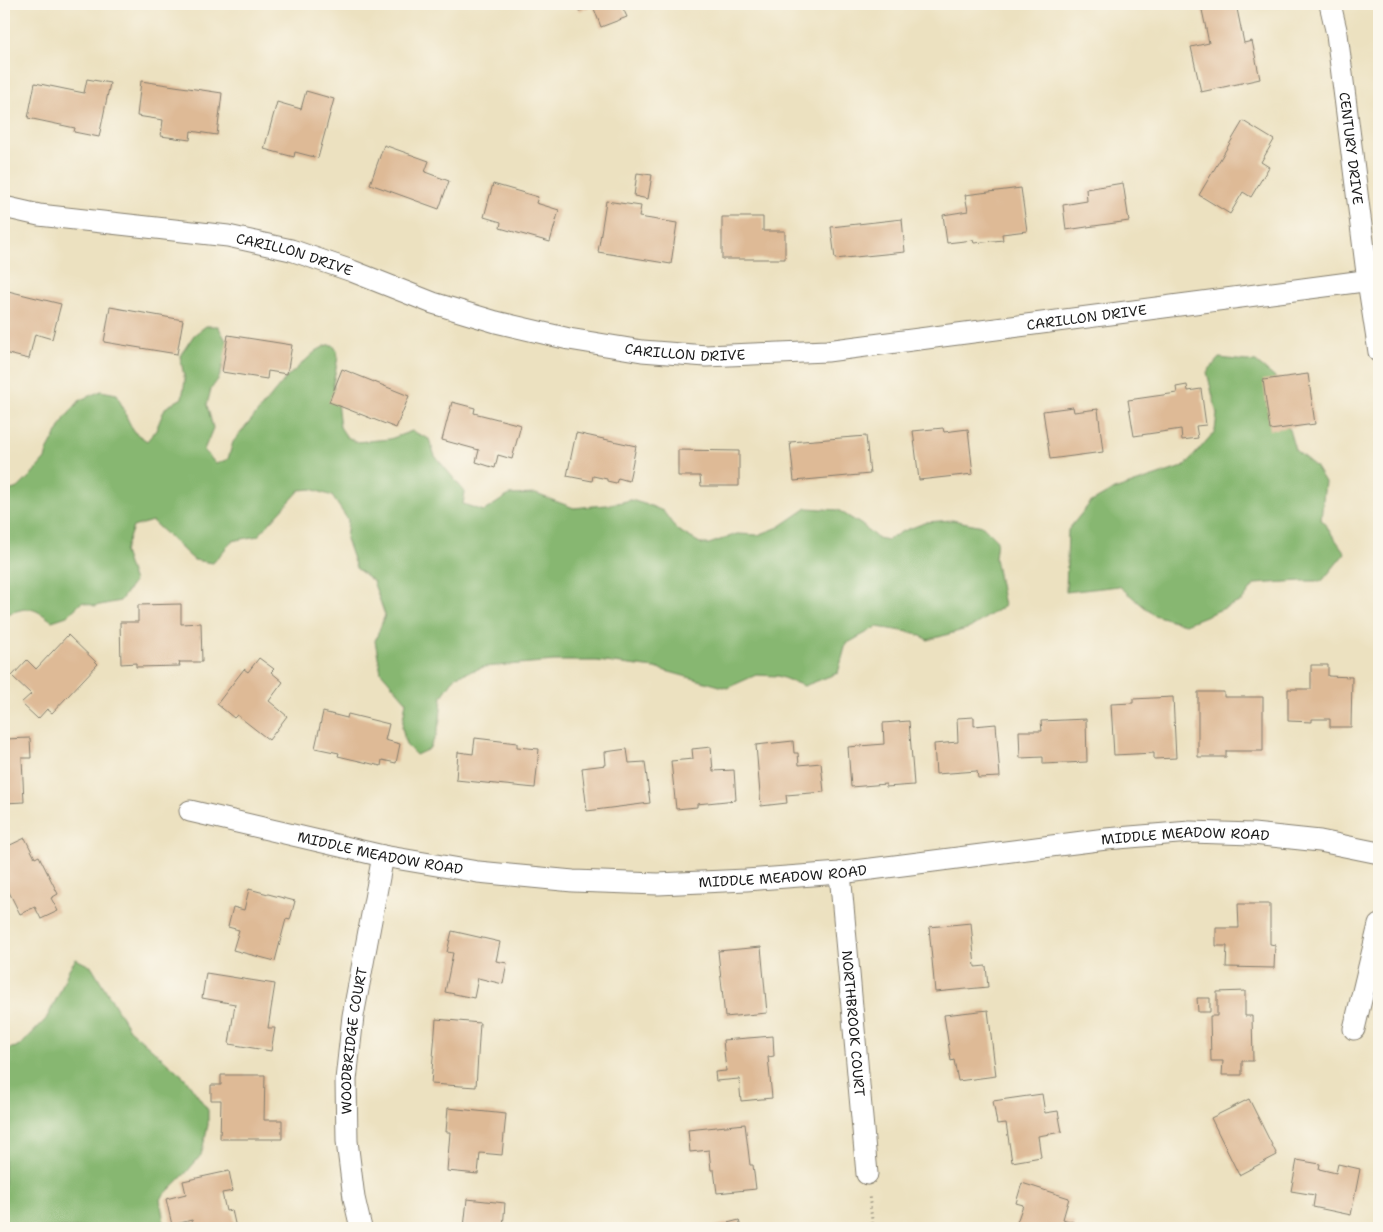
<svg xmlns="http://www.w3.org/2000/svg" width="1383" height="1232" font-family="'Shantell Sans',sans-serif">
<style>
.forest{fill:#87b771;stroke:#526a46}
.building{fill:#deba96}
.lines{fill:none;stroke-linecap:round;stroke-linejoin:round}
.street-casing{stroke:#847e6e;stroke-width:23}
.path{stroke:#847e6e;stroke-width:3;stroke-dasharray:1 4;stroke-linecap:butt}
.street{stroke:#fff;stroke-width:21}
.labels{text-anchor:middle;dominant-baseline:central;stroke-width:4;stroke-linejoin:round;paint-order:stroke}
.street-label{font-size:14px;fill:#1c1c1c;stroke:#fbf7ec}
</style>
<rect width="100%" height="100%" fill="#fbf7ec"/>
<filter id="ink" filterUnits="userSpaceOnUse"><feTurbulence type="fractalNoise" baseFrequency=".02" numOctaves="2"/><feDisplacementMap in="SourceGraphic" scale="10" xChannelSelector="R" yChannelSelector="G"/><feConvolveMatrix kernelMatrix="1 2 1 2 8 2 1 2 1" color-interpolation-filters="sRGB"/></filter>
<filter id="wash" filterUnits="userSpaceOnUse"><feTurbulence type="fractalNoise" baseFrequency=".0096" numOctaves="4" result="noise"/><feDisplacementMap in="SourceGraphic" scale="20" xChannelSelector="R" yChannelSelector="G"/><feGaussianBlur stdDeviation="1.12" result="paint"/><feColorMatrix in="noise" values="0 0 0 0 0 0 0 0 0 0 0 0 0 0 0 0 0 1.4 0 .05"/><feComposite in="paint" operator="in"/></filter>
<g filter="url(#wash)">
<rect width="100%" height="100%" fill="#ece1c0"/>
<path class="forest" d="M206,326h12l11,20 -10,32 -8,11 -4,16 6,23 -9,22 12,14 12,-5 5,-17 53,-64 30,-27 11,-6h6l4,6 1,6 -5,27 4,18 3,25 6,9 10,6 34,-3 22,-8 17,8 6,17 30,36 -2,12 21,7 25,-16 27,-1 38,14 19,-2 15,-1 23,-5 20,6 12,5 14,19 25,14h7l28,-10 21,1 21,-8 28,-19 31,2 24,15 15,13 11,2 13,-8 26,-10 25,-2 31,6 14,14 -2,18 9,48 -34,22 -42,12 -13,-7 -38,-6 -31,17 -8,29 -34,13 -26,-10 -22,-1 -29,13 -72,-20 -58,-7h-43l-70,6 -28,9 -14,20 -2,24 -4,16 -7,13 -13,6 -10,-10 -4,-18 4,-26 -25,-29 -6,-31 10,-26 -12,-34 -17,-13 -10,-29 2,-19 -16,-24 -20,-7 -12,1 -42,46 -26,5 -19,22 -19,-3 -42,-39 -19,6 -9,25 10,30 -14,19 -25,5 -13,-4 -15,14 -15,5c-22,-16 -23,-14 -48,-6v-123l14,-4 12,-12 15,-17 2,-8 18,-33 15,-18 21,-9 16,3 10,24 7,14 13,9 9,-11 9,-22 17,-10 3,-17 -5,-25 14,-21z
M1219,358l37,4 23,19 6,35 10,34 20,16 10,16 -4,37 24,34 -23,28h-21l-46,3 -13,17 -57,23 -31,-9 -35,-29 -53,6 2,-62 22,-27 21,-12 74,-25 30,-35 2,-17 -10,-42z
M76,959l16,8 37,62 56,49 23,32v15l-7,30 -16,19 -25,25 5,29h-161v-178l16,-4 26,-27 13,-25 10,-25z"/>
<g id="blocks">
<path class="building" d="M576,4h45l6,13 -26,10 -8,-21 -14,5z
M1231,4h5l8,39 8,-2 8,38 -59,13 -10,-45 18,-4 -7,-33z
M87,79l23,4 -11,54 -25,-5 1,-4 -47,-10 7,-35 49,10z
M141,81l81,12 -5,42 -26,-4 -1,9 -29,-4 2,-16 -26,-4z
M306,91l28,8 -16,59 -23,-6 -1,5 -30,-8 13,-47 24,7z
M1243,121l31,19 -13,22 8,5 -18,30 -8,-5 -13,22 -31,-19z
M384,145l45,16 -4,11 24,9 -10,28 -69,-25z
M637,173l15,2 -4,24 -14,-3z
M1123,183l6,38 -63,9 -3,-25 24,-4 -1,-12z
M493,184l45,13 -2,6 23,7 -9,32 -50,-14 1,-6 -17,-5z
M1021,188l6,43 -25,3 1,6 -29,3 -1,-3 -26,3 -4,-28 25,-4 -3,-16z
M606,201l35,5 -2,11 38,6 -6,41 -73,-12z
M722,217h41v14h22v28h-63z
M902,219l3,33 -70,7 -4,-32z
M4,290l57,14 -9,35 -17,-5 -6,25 -25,-6z
M110,307l73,13 -6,34 -73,-12z
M228,335l64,10 -5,29 -19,-3 -1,8 -45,-7z
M342,369l67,27 -13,32 -67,-26z
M1308,374l7,50 -45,6 -7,-50z
M1187,385l1,6 13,-2 5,36 -10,1 2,12 -16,2 -1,-11 -47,7 -6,-36 49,-7 -1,-6z
M452,402l23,6 -1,5 47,12 -9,34 -14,-4 -3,13 -19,-6 3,-12 -37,-10z
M1073,407l1,5 24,-3 5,43 -53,7 -7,-48z
M943,428l1,4 24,-3 5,45 -54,6 -6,-49z
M576,433l60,13 -7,35 -11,-3 -2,5 -9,-2v-2l-14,-3 -1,5 -25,-5z
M866,436l4,38 -76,7 -4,-39z
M678,450l61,1v35h-38l-1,-10h-22z
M181,604v20l20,-1 1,39h-23l1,4 -44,1v-4l-15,1 -1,-42h18v-17z
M68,635l30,29 -46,49 -5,-4 -9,10 -17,-16 10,-9 -19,-18 15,-16 9,9z
M259,658l15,11 -3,3 12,10 -14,19 18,15 -18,24 -32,-25 -3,3 -17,-14 27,-35 4,3z
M1311,665h17v11l24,1 -1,50h-21v-8h-18v3l-24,-1v-32h23z
M1198,692h26v5h39v54h-37v6h-28z
M1173,697l3,61 -22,1v-6l-40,2 -3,-51 22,-1v-4z
M323,712l24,6 1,-4 41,10 -4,16 15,4 -4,19 -14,-3 -1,6 -43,-10 1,-3 -24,-5z
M974,717v9l22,-2 4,53 -22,1 -1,-7 -41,3 -2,-30 24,-2 -1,-24z
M1086,719l1,43 -44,2v-7l-23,1 -1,-27h23l-1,-10z
M909,721l5,64 -28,2v-3l-35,3 -3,-40 36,-3 -1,-21z
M30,738l1,20h-9l2,44 -20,1v-64z
M475,738l42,5v4l22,2 -4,39 -79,-8 2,-28 15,2z
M793,741l1,12h4l1,12 22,-2 3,29 -38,3 1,8 -26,3 -5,-61z
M711,747l2,24 21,-1 2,30 -39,4v3l-21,2 -5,-48 22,-2 -1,-10z
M627,749l2,14 16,-1 5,41 -63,8 -5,-43 24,-3 -1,-13z
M25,838l10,20 4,-2 19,38 -7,4 7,13 -17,8 -6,-12 -15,7 -16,-32v-34z
M249,889l46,12 -5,19 -4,-1 -11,42 -42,-11 6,-20 -11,-3 5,-20 11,3z
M1238,904h32v40l5,1 -1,23 -48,-1 1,-21h-11v-18h23z
M971,923l4,44 11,-1 2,21 -53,5 -6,-65z
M452,931l48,11 -4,19 11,2 -4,21 -25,-6 -4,20 -29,-6 8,-39 -6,-1z
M761,947l6,66 -42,4 -7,-66z
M206,973l69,11 -7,44h7l-4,23 -42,-7 6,-40 -33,-6z
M1245,991v25h7l1,45h-11v14h-20l1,-14h-12l-1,-45h7v-24z
M1197,998h13v14h-12z
M988,1010l8,66 -38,5 -4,-21 -3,1 -7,-46z
M436,1019l44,4 -4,64 -45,-3z
M773,1036l1,20 -6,1 4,41 -31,3 -2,-22 -23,2 -1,-9 11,-1 -3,-31z
M221,1075h44l-1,45h18v19h-62l1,-39h-10v-15h10z
M1042,1094l3,19 13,-2 4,21 -24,4 3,21 -29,5 -6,-39 -9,1 -4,-23z
M1249,1099l28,56 -38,20 -28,-57z
M448,1108l58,6 -4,41 -22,-2 -2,21 -31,-3 3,-39h-4z
M745,1124l5,41h3l3,24 -39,4 -3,-23h-3l-2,-20 -19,2 -2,-22z
M1297,1160l23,4 -1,5 17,4 2,-9 22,5 -9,46 -38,-8 2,-12 -24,-4z
M229,1171l4,20 -11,2 4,18 6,-1 4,18h-42l-2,-8 -20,5 -6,-26 20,-5 -3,-13z
M1022,1183l47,15 -6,21 13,4 -2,5h-59l8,-23 -7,-2z
M467,1199l38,4 -2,25h-39z
M739,1220l2,8h-32z"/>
</g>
</g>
<g filter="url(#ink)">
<use href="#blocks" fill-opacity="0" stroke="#847e6e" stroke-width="1"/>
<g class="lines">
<g class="street-casing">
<g id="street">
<path id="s1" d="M1330,4l7,30 31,247 11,71"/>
<path id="s2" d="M4,207l35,8 189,21 63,14 61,21 81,32 63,19 73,17 73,12 64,5 121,-5 552,-72"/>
<path id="s3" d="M190,811l193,45 95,16 95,9 85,3 88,-4 94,-7 266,-34 84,-7 63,2 67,7 59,12"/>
<path id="s4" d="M840,873l27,301"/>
<path d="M1354,1029l25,-104"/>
<path id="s5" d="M361,1228l-7,-30 -7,-57 -1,-61 7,-64 30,-160"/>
</g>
</g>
<path class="path" d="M854,1228l1,-2 18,2 -4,-33"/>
<use href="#street" class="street"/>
</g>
</g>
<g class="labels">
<g class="street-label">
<text stroke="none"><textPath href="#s1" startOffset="146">CENTURY DRIVE</textPath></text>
<text stroke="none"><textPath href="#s2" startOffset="295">CARILLON DRIVE</textPath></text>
<text stroke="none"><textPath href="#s2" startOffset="1104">CARILLON DRIVE</textPath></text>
<text stroke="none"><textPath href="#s2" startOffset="700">CARILLON DRIVE</textPath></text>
<text stroke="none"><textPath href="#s3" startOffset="1005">MIDDLE MEADOW ROAD</textPath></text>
<text stroke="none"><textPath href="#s3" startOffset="195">MIDDLE MEADOW ROAD</textPath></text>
<text stroke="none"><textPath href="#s3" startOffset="600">MIDDLE MEADOW ROAD</textPath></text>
<text stroke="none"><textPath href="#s4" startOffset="151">NORTHBROOK COURT</textPath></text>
<text stroke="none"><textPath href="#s5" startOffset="189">WOODBRIDGE COURT</textPath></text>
</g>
</g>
<rect width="1383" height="1232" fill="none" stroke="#fbf7ec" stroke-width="20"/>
</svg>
